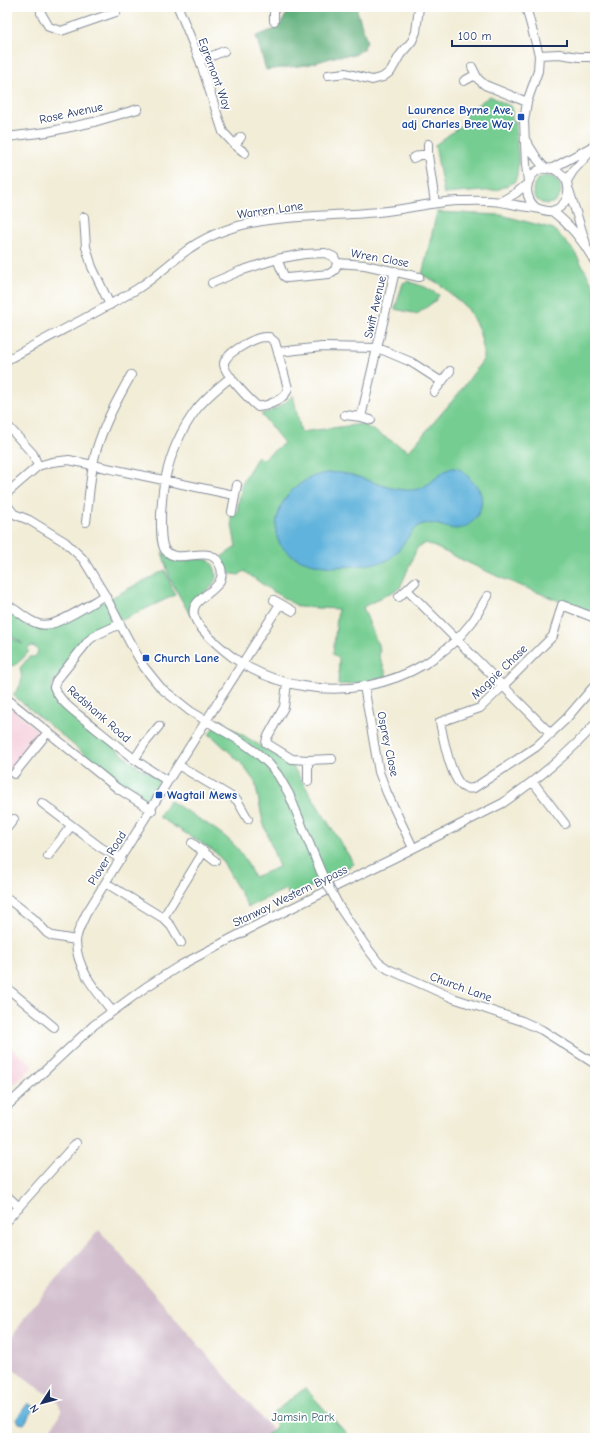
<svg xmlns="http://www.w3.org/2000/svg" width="602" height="1445" font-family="'Comic Neue',sans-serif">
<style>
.built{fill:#f5cfdb}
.industrial{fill:#d1bdcc}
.green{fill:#76cd92;stroke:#487e78}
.forest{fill:#60b07c;stroke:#3e706d}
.water{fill:#61b3dc;stroke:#3e719d}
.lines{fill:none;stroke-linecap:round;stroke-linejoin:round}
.minor-casing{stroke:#868e9a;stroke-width:10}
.minor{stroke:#fff;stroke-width:8}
.minor-bridge-casing{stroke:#868e9a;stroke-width:10;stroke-linecap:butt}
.minor-bridge{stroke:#fff;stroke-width:8}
.transit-dot{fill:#1a4fb4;stroke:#fff;stroke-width:1.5}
.labels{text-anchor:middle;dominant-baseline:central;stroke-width:3.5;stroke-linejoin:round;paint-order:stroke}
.street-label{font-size:12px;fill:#1b2f5e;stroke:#fff}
.transit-label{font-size:12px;font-weight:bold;fill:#164399;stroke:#fff;text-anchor:start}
.park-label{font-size:12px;fill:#365e6e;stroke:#fff}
</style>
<rect width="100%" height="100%" fill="#fff"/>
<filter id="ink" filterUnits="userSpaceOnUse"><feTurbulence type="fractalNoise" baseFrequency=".025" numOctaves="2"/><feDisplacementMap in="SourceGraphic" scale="8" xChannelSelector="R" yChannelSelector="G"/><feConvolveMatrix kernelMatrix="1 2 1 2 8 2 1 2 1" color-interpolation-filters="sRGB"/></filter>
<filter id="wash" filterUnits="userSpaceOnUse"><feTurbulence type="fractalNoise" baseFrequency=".012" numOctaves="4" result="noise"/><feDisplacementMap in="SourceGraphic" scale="16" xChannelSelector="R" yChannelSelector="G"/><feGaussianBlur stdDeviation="0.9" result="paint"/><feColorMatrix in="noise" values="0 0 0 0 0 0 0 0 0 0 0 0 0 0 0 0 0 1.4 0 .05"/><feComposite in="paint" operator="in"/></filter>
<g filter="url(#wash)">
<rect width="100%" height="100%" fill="#f2edd7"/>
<path class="built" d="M7,704l36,31 -36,43z
M7,1044l27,22 -27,25z"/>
<path class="industrial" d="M99,1230l174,201 -9,7h-218l16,-27 -5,-10 -50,-36v-18l16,-29z"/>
<path class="green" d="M490,96l22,11v13l4,1c-1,20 6,43 -1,61l-18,8 -53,4 -9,-49 27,-20 6,-14z
M533 190a14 14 0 1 1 28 0a14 14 0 1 1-28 0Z
M437,212l64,3 53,14 20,22 21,37v327l-94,-37 -75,-35 -9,5 -17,40 -37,19 17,43 -1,5 8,21 -23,6 -26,3 1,-26 -6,-5 5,-45 -39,-2 -27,-16 -28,-20 -5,4 -12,-2 -2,-9 -4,-7 15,-10 -6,-34h7l5,-30 16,-27 4,4 22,-17 -23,-29c12,-3 23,-9 32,-19l8,37 61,-8 47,27 50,-58 24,-33v-13l-4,-17 -11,-21 -30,-26 -16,-8z
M407,281l18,6 14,8 -4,6 -18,13 -22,-5 8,-26z
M162,552c4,3 8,7 13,8 13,4 35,-10 40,10 2,5 1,10 -2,14 -9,12 -22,13 -23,31l-20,-36z
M165,570l10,25 -83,39 -40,50v7l2,6 79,66 27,17 -13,21 -24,-15 -110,-91c9,-11 10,-13 7,-27l9,-11h5l3,-3 1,-3 -3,-4 -3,-1 -5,3 2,2c-6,8 -12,15 -22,16v-31l3,3h3l10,5 -8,-6 -4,-1 -4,-5v-21c15,8 21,18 40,17l49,-28 5,3z
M218,720l74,45 62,99 -64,34 -4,-9 -38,18 -26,-47 -7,-8 -12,-8 -44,-27 10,-17c19,13 54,31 68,48 8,9 12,19 17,29l25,-10 -16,-45 -8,-40 -14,-19 -29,-27 -3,-1z
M305,1388l41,45 4,5h-86l12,-11 -4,-13z"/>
<path class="forest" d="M301,7h55l11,35 -4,7 -8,6 -17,1 -31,9 -41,5 -10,-34 22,-8 11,-18z"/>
<path class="water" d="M451,468c10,-1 14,5 20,12 3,3 7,7 9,12 4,10 0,23 -8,30 -18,16 -31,-2 -49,2 -12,3 -22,28 -35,36 -5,3 -12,3 -18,4 -12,2 -33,4 -45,2 -15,-2 -39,-9 -46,-24 -6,-11 -2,-27 3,-38 6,-11 15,-19 26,-25 39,-20 66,13 105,11 16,-1 24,-17 38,-22z
M28,1403l7,5 -11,16 -5,-1 -2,-5z"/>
</g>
<g filter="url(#ink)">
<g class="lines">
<g class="minor-casing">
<path id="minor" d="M41,7v6l8,14 12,4 55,-19
M178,7l22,54 23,71 12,13 10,8
M526,7l13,48 -1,16 -11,31 -3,19 2,44 2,16
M274,21v-14
M539,55l20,-1 20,3h16
M200,61l24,-10
M472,67l6,12 7,6 42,17
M328,75l18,-2 26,7 11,-3 8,-6 9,-16 12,-14 4,-9 3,-25
M464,81l11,-6
M7,137l40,-5 47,-10 44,-13
M526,141l12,19 8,9
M428,144v11l7,48
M235,145l6,-8
M413,158l7,-3h8
M551,169l44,-24
M567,181l6,-10 19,-21
M569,190l17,54
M500,202l16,-9 11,-9
M552,211c19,14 32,31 43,51
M84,217l2,30 6,20 18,38
M325,253l9,4 3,6 -2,7 -6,4 -42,4 -3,-2 -7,-17 27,-5z
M337,263l28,2 54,12
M212,283l28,-12 37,-12
M269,337l6,5 13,46c-2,11 -20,18 -30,19 -7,-6 -36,-35 -34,-44 2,-10 26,-22 35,-25 3,-1 7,-1 10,-1z
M279,352l43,-5 56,1 33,14 31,20
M7,360c43,-24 88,-46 130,-71 19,-12 35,-28 53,-41 22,-15 46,-23 72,-27 38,-6 77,-5 116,-9 27,-2 53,-10 80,-11 14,0 29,-1 43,1 6,1 13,3 20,4 5,1 10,1 14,2 6,1 11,4 17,3 18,-5 22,-28 7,-39 -22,-15 -45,16 -23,36
M231,377c-12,10 -25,20 -35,33 -15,20 -26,46 -31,70 -3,11 -3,23 -4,34 0,9 -1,29 4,36 15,18 47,-11 56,18 7,25 -36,28 -26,50 5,14 37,40 51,48 75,42 173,25 226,-44 6,-8 10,-18 16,-26
M434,392l16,-21
M345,415l16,2 10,3
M361,417l34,-146
M7,425l26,29 5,12
M7,493l31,-27 14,-4 17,-2 165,35
M7,505l7,9 15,6 36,22 18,17 22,36 24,46 15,26 17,21 29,23 52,31 15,11 12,11 9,11 11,19 32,78
M232,512l5,-27
M86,522c3,-23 4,-48 10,-71 8,-27 21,-51 35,-76
M407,590l144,144
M399,597l16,-15
M274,600l19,11
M7,605c11,5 18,14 29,18 4,2 10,2 15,1 17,-5 39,-20 54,-29
M595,618l-33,-13 -9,31 -50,50 -23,22 -40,14c3,15 10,54 22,64 3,3 7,3 12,2l62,-41 30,-28 29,-34
M120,624l-24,11 -7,5 -33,41 -2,6c7,17 23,26 36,37 26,21 50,41 78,57
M287,683l-3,24 -17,31 -1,5 26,16 16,1 24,-1
M364,686l15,86 8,21 26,55
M7,699l110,89 35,22
M134,760l11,-17 14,-17
M308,760v21
M178,765l59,35 11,19
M14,774l34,-42
M533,782l32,42
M42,803l58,44 21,12
M7,828l7,-9
M192,843l23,18
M48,856l23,-30
M106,883l57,35 8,8 10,17
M7,898l27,21 13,14 5,3 24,4
M340,908l25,37 13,17 10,7 65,29 69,23 20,9 53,34
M163,918l41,-67
M7,988l47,39
M112,1011c-16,-20 -36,-43 -36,-70 1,-10 6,-18 10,-27l82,-133 112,-177
M7,1106l87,-81 52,-38 35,-22 74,-39 139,-68 109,-55c34,-24 65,-48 92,-79
M7,1196l12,11
M7,1220l69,-77"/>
</g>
<use href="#minor" class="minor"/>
<g class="minor-bridge-casing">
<path id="minor-bridge" d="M321,872l19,36"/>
</g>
<use href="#minor-bridge" class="minor-bridge"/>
</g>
</g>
<g class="transit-dot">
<rect x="517" y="113" width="8" height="8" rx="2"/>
<rect x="142" y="654" width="8" height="8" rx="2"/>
<rect x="155" y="791" width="8" height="8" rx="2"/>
</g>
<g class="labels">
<g class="street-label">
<text transform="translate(215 74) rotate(70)">Egremont Way</text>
<text transform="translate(71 113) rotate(-12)">Rose Avenue</text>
<text transform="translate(270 210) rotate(-8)">Warren Lane</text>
<text transform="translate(380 258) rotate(10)">Wren Close</text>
<text transform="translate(375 307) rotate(-77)">Swift Avenue</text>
<text transform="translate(499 672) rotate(-44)">Magpie Chase</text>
<text transform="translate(99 714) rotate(41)">Redshank Road</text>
<text transform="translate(388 744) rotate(78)">Osprey Close</text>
<text transform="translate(107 858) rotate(-58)">Plover Road</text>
<text transform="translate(290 896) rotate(-26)">Stanway Western Bypass</text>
<text transform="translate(461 987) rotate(20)">Church Lane</text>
</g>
<g class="transit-label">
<text x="513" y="110" text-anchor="end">Laurence Byrne Ave,<tspan x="513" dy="14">adj Charles Bree Way</tspan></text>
<text x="154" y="658">Church Lane</text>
<text x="167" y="795">Wagtail Mews</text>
</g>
<g class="park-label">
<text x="303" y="1417">Jamsin Park</text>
</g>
</g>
<rect width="602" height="1445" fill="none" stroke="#fff" stroke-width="24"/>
<g transform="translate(42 1403) rotate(234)" stroke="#ffffff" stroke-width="3" paint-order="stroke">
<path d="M0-3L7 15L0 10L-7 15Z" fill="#1b2f5e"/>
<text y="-6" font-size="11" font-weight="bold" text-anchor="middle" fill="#1b2f5e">N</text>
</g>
<path d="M452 40v6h115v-6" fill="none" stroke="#1b2f5e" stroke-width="2"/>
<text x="458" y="40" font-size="12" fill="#1b2f5e" stroke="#ffffff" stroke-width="3" paint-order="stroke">100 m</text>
</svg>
